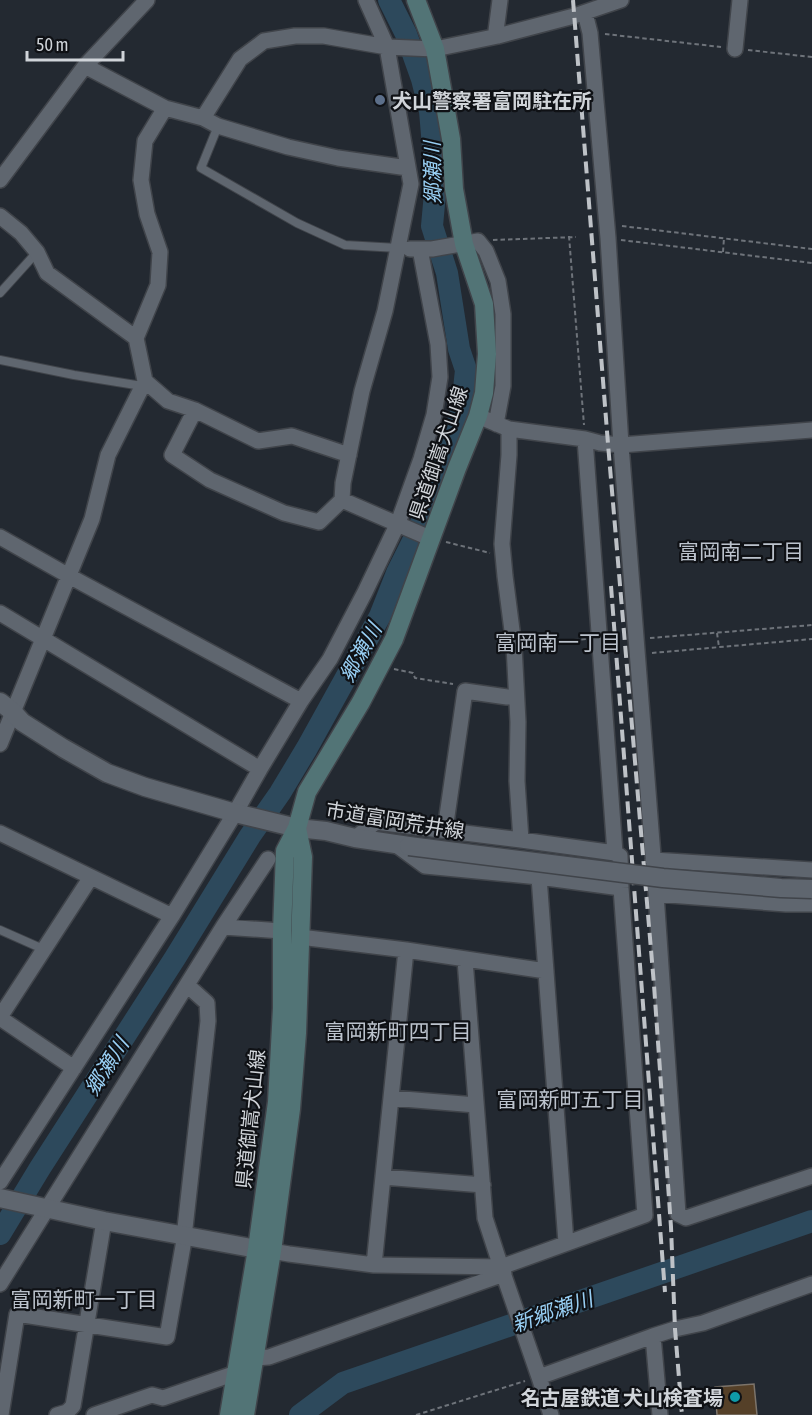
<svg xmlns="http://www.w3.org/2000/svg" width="812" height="1415" font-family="'Asap Condensed','Noto Sans JP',sans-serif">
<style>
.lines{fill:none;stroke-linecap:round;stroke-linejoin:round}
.river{stroke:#2d495c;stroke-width:22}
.building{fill:#554028;stroke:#7c746b;stroke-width:1.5}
.service-casing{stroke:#40444a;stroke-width:10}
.minor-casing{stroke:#40444a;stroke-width:18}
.tertiary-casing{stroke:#40444a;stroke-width:21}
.secondary-casing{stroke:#40444a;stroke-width:21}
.path{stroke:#6e737a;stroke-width:2;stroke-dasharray:4.5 3;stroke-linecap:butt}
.service{stroke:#5f666f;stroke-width:8}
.minor{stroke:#5f666f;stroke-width:15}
.tertiary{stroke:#5f666f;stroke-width:18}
.secondary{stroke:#527476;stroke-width:18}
.rail{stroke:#bec2c7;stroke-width:4;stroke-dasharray:12 6;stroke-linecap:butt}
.tertiary-bridge-casing{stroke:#40444a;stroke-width:21;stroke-linecap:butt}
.tertiary-bridge{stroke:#5f666f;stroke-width:18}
.service-dot{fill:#5c6f8a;stroke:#0f1115;stroke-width:2}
.culture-dot{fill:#0f9aa8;stroke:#0f1115;stroke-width:2}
.labels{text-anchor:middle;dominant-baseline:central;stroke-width:4.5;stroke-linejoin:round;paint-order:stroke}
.poi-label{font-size:20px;font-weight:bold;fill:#d0d4d9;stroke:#0f1115;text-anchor:start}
.street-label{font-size:20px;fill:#d0d4d9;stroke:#0f1115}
.water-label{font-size:21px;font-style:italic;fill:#98cff4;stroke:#0f1115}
.neighbourhood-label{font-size:21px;fill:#bcc3cd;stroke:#0f1115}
</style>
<rect width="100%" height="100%" fill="#232931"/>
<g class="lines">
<path class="river" d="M0,1234l40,-66 135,-210 75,-122 30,-43 27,-45 73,-132 17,-43 19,-38 25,-60 11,-32 10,-35 4,-38 -7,-21 -12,-76 -15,-47 3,-33v-23l-5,-59 -8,-32 -16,-45 -17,-34
M300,1415l43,-32 469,-162"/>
</g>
<path class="building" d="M754,1384l3,31h-40l-2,-28z"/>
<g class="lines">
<g class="service-casing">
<path id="service" d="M218,126l-17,42 96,55 48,22 53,3
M0,293l37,-41
M0,360l74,15 68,11
M0,930l43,19"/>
</g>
<g class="minor-casing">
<path id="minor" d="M585,13l5,20 18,205 13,207 35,449 22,320 8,4 126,-42
M498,36l-2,-5 4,-31
M735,49l5,-49
M85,66l80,42 38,10 15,8 70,21 50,11 70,10
M165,108l-20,33 -4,39 6,34 13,38 -2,33 -22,53 9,43 23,20 27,9 63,31 34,-5 57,19
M203,118l37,-59 24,-18 31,-5h29l63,11 48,2 63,-13 76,-20 47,-16
M0,180l85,-114 62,-66
M0,216l21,17 16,19 10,21 89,65
M410,249h22l46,-8 8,10 12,30 5,33v72l-7,38
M195,410l-23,45 38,25 74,33 35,9 23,-22 1,-17 19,-92 23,-80 26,-127 -24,-137 -21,-47
M478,416l31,13 76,10 15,4 21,2 191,-15
M509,429v26l-7,89 3,32 9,70 4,76 -1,59 4,59
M342,500l90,39
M0,537l69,39 232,125
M0,613l260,156
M0,744l92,-225 16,-64 37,-74
M445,830l20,-139 42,6
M0,833l172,83
M355,838l21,-16 145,18 94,13
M395,844l30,22 114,11 82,11
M653,860l159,10
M539,877l27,366
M656,894l130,10h26
M223,927l45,-68
M300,937l106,13 140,21
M465,960l20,258 16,49 38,110 12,38
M0,1017l91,-140
M0,1018l74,50
M391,1098l85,7
M383,1177l100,8
M0,1182l172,-266 63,-103 25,-44 41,-68 29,-42 35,-67 33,-69 23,-64 13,-44 6,-38 -2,-33 -18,-95
M260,1249l29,5 85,11 127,2 144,-52 -24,-327 -1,-32 -5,-3 -30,-414
M374,1265l32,-315
M0,1284l223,-357 59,4
M653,1336l7,79
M255,1358l14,-1 235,-83
M539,1377l114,-41 22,-7 28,-6 109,-39
M1,1415l16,-101 150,23 16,-91 25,-225 -1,-18 -20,-18
M57,1415l10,-3 6,-6 31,-185
M94,1415l58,-20 11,3 73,-25"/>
</g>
<g class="tertiary-casing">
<path id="tertiary" d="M0,702l13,10 9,10 41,26 44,25 38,14 90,26 62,15 29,3 29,7 54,8
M0,1198l104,23 153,28"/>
</g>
<g class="secondary-casing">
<path id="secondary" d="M229,1415l28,-166 20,-147 5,-94v-77l3,-80 12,-23 10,-36 54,-90 33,-63 63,-171 21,-52 6,-23 3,-39 -3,-50 -20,-60 -10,-55 -3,-50 -16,-90 -19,-49
M245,1415l27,-164 19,-142 6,-76 6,-176 -6,-29"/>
</g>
<path class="path" d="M605,34l116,13
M748,50l64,7
M622,226l190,23
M569,236l15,189
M493,240l83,-3
M621,240l191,23
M723,252l1,-14
M446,542l44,11
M717,633l2,14
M650,638l162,-13
M529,644l57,-5
M652,653l160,-14
M394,669l19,4 2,5 38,6
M416,1415l109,-34"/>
<use href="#service" class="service"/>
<use href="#minor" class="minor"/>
<use href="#tertiary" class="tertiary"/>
<use href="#secondary" class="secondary"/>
<path class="rail" d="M573,0l35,444 46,541 17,242 4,102 7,86
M611,586l54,706"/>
<g class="tertiary-bridge-casing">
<path id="tertiary-bridge" d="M409,846l254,32 118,10 31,1"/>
</g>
<use href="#tertiary-bridge" class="tertiary-bridge"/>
</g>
<circle class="service-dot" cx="380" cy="100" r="6"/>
<circle class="culture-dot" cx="735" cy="1397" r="6"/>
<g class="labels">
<g class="poi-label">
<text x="392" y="100">犬山警察署富岡駐在所</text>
<text x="723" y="1397" text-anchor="end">名古屋鉄道 犬山検査場</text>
</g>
<g class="street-label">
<text transform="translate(438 453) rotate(-71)">県道御嵩犬山線</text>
<text transform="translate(395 820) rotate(9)">市道富岡荒井線</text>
<text transform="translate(250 1119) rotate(-84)">県道御嵩犬山線</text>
</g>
<g class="water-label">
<text transform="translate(432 173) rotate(-91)">郷瀬川</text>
<text transform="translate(360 652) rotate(-61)">郷瀬川</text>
<text transform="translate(106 1066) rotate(-58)">郷瀬川</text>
<text transform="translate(552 1311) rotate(-19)">新郷瀬川</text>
</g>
<g class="neighbourhood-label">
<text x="741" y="551">富岡南二丁目</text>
<text x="558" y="642">富岡南一丁目</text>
<text x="398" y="1031">富岡新町四丁目</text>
<text x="570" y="1099">富岡新町五丁目</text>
<text x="84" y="1299">富岡新町一丁目</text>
</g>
</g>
<path d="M27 51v9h96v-9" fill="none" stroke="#d0d4d9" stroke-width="3"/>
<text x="36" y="51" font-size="18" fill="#d0d4d9" stroke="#0f1115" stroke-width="4.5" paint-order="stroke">50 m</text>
</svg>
